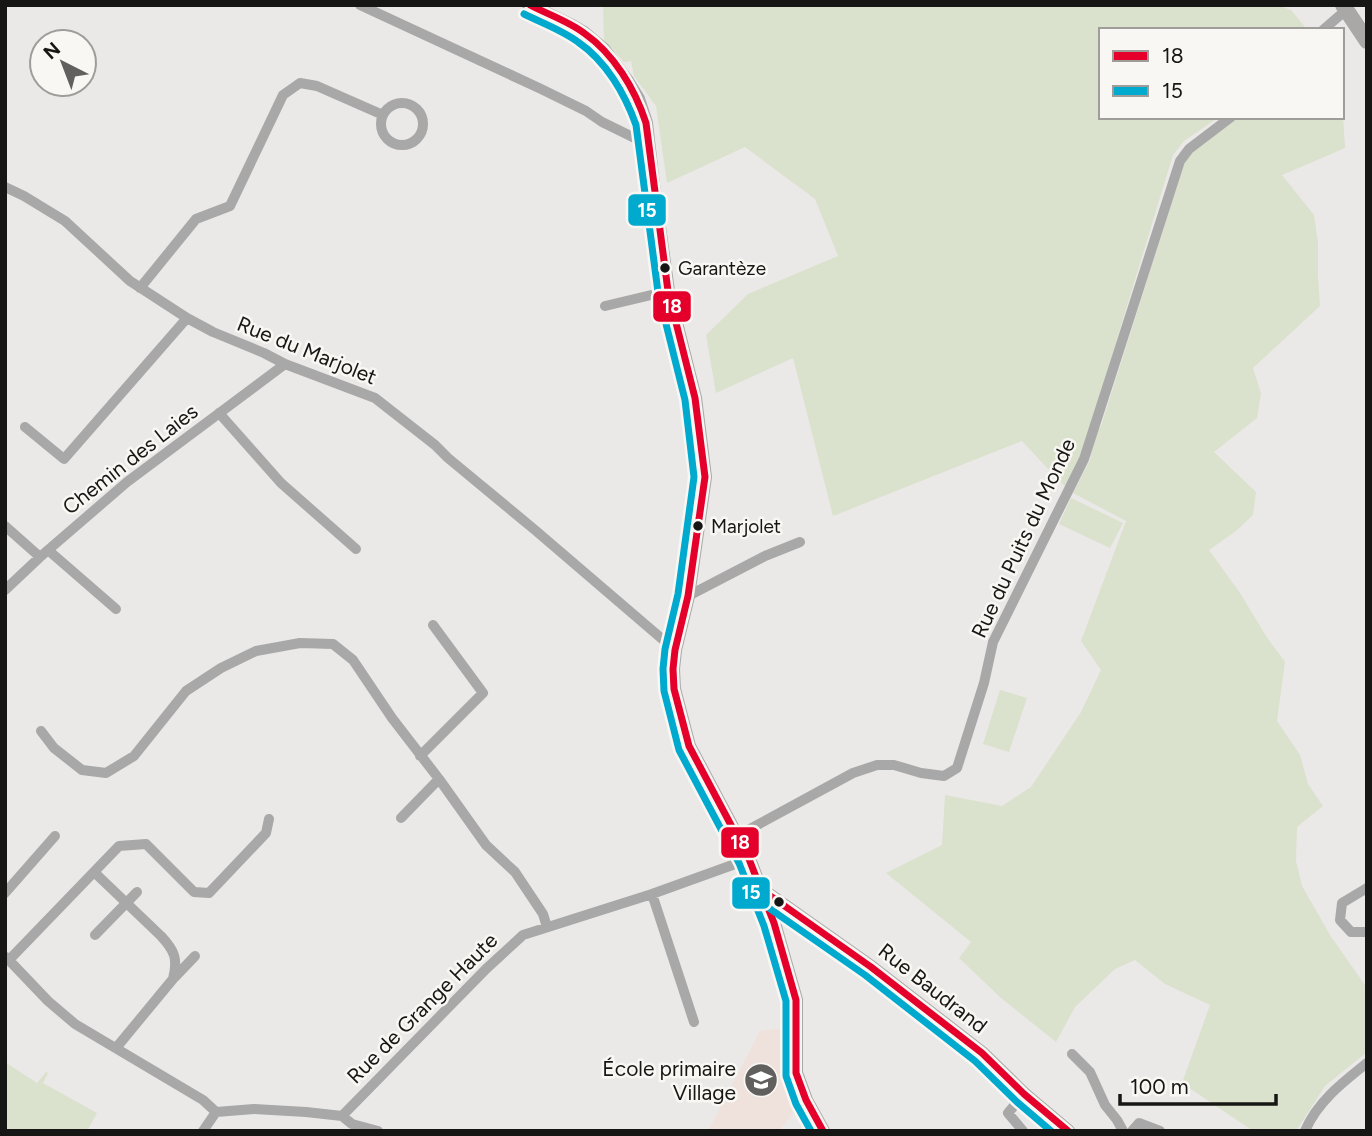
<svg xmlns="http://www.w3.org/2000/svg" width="1372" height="1136" font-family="Figtree,sans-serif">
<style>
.education{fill:#efe1db}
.green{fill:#dae1cd}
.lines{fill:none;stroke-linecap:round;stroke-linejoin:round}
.minor{stroke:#a9a8a8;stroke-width:10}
.tertiary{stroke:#a9a8a8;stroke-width:14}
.secondary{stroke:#a9a8a6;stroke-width:16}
.bus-1-casing{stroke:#f9f7f4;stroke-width:12}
.bus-2-casing{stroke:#f9f7f4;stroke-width:12}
.bus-1{stroke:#e4002b;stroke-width:7}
.bus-2{stroke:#00a9ce;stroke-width:7}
.bus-dot{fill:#161614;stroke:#f9f7f4;stroke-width:2.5}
.labels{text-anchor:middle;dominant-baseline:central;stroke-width:5;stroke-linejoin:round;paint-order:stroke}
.bus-label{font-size:19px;fill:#161614;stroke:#f9f7f4;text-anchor:start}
.street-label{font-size:21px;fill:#161614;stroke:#f9f7f4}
.poi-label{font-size:21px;fill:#161614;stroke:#f9f7f4;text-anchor:end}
.line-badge{stroke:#f9f7f4;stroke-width:2.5}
.badge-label{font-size:19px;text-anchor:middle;font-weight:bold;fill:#fff}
</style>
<rect width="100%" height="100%" fill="#ebe9e7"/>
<path class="education" d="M784,1028l1,40 6,24 6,16 -18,23h-71l52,-100z"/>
<path class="green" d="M603,5h674l14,5 14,17 -3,3h-201v87h118l-35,24 -11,14 -92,302 -15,30 -5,-4 -39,-42 -189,75 -40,-158 -77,35 -10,-58 42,-41 90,-38 -23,-57 -70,-52 -78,36 -11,-77 -22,-30 -3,-15 -7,1 -20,-22z
M1342,99l3,49 -63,27 32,40 4,28v33l2,30 -67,62 8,25 -4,25 -43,34 42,40 -3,23 -17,16 -27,19 31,43 26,43 19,26 -8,59 23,34 8,29 15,22 -26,21 -1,34 6,25 28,49 37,53v64l-42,34 -29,45h-43l-71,-48 28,-78 -45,-21 -30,-24 -20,9 -40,38 -19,35 -55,-44 -42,-40 12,-16 -85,-69 56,-28 3,-50 57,11 29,-19 50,-75 20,-42 -20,-29 45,-120 -53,-28 17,-33 5,-26 6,-8 83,-262 7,-13 46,-34h105z
M1071,498l52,25 -13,25 -51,-24z
M1000,690l27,8 -18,54 -26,-8z
M5,1062l32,21 9,-11 2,1 -5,10 54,30 -10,18h-82z"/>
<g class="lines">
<path class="minor" d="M360,5l179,83 47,23 16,11 47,23
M1323,30l23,-20
M381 124a21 21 0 1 1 42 0a21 21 0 1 1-42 0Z
M5,187l19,9 41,25 65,60 57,37 26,14 51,21 21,11 90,34 60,47 13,13 87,72 140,120
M140,288l56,-69 34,-13 53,-111 17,-12 17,3 66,29
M605,306l63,-15
M219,413l62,70 75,66
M25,427l39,32 123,-141
M5,526l35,31
M48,550l68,59
M5,590l35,-33 87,-75 158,-118
M688,596l77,-40 35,-14
M41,731l13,17 28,22 24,3 28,-17 52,-65 35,-23 35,-17 44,-8 33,1 20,16 39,58 47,61 47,66 29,27 28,42 4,13
M420,756l63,-63 -50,-68
M401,818l38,-39
M737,836l116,-63 24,-8h17l27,8 23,3 13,-8 27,-85 9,-41 91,-183 96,-298 9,-12 42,-32
M94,872l67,64c14,15 17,23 12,43l-57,69
M1367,888l-25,15 -2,17 11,12h16
M5,893l50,-57
M652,894l42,128
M95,935l42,-43
M6,957l42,44 27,23 128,76 13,12
M9,960l110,-114 27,-2 48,48 15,1 57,-60 3,-14
M175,977l20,-21
M1072,1054l18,18 15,33 12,15 6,11
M216,1112l38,-3 52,3 36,4 10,8 26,7
M342,1116l144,-147 37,-34 129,-41 97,-35
M203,1131l13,-19
M1023,1131l-15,-18 16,-19
M1132,1131l7,-8 21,8
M1305,1131c12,-29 38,-49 62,-68"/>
<path class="tertiary" d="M529,5l43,21 12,7 19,16 24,32 11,18 8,24 7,61 15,107 27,107 10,79 -17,119 -13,54 -2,19 1,20 15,57 60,113 25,64 22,77v73l10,27 17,31
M762,890l109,77 111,86 42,41 44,37"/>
<path class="secondary" d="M1343,5l24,36"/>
<g class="bus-1-casing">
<path id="bus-1" d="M530,5c17,9 38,16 54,28 30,21 51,56 62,90l22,168 27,107 10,79 -17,119 -13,54 -2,19 1,20 15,57 60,113 25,64 22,77v73l10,27 17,31
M762,890l109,77 111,86 42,41 44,37"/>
</g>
<g class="bus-2-casing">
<path id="bus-2" d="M524,14c18,9 38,16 54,28 28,19 47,52 58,83l22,167 27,108 9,77 -16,117 -13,55 -2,20 1,22 15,59 60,113 25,63 22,75v75l10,28 15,27
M756,899l109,76 110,86 42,41 34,29"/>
</g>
<use href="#bus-1" class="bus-1"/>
<use href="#bus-2" class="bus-2"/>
</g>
<defs>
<g id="school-disc" transform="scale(1.75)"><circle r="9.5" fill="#61605e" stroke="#f9f7f4"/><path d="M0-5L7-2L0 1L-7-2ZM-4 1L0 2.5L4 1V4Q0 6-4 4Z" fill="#fff"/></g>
</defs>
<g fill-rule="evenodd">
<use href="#school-disc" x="761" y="1080"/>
</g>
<g class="bus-dot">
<circle cx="665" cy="268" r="6"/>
<circle cx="698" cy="526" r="6"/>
<circle cx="779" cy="902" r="6"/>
</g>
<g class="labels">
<g class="bus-label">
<text x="678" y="268">Garantèze</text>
<text x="711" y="526">Marjolet</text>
</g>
<g class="street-label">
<text transform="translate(307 350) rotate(22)">Rue du Marjolet</text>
<text transform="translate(130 459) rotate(-38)">Chemin des Laies</text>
<text transform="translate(1023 538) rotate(-65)">Rue du Puits du Monde</text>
<text transform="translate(933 988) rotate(38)">Rue Baudrand</text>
<text transform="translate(422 1008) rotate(-45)">Rue de Grange Haute</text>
</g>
<g class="poi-label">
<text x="736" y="1068">École primaire<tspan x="736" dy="24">Village</tspan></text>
</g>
</g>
<g class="line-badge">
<rect x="627" y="193" width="40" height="34" rx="7" fill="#00a9ce"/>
<rect x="652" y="290" width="40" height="33" rx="7" fill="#e4002b"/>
<rect x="720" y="826" width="40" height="33" rx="7" fill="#e4002b"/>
<rect x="731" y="876" width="40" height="34" rx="7" fill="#00a9ce"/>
</g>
<g class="badge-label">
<text x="647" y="217">15</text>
<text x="672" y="313">18</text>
<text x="740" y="849">18</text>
<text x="751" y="899">15</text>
</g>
<rect width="1372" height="1136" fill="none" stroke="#161614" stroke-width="14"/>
<rect x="1099" y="28" width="245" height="91" fill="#f9f7f4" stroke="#9e9d9a" stroke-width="2"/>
<rect x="1113" y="51" width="35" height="10" fill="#e4002b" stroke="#9e9d9a" stroke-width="2"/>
<text x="1162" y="63" font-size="21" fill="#161614">18</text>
<rect x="1113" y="86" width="35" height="10" fill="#00a9ce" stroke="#9e9d9a" stroke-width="2"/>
<text x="1162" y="98" font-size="21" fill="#161614">15</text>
<g transform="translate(63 63) rotate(318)"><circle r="33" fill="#f9f7f4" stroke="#9e9d9a" stroke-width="2"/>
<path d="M0-5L12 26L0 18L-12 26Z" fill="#61605e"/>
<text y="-10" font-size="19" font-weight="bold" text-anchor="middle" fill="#161614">N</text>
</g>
<path d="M1120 1094v10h156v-10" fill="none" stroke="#161614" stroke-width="3.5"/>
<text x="1130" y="1094" font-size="21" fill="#161614" stroke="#f9f7f4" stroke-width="5" paint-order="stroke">100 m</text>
</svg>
